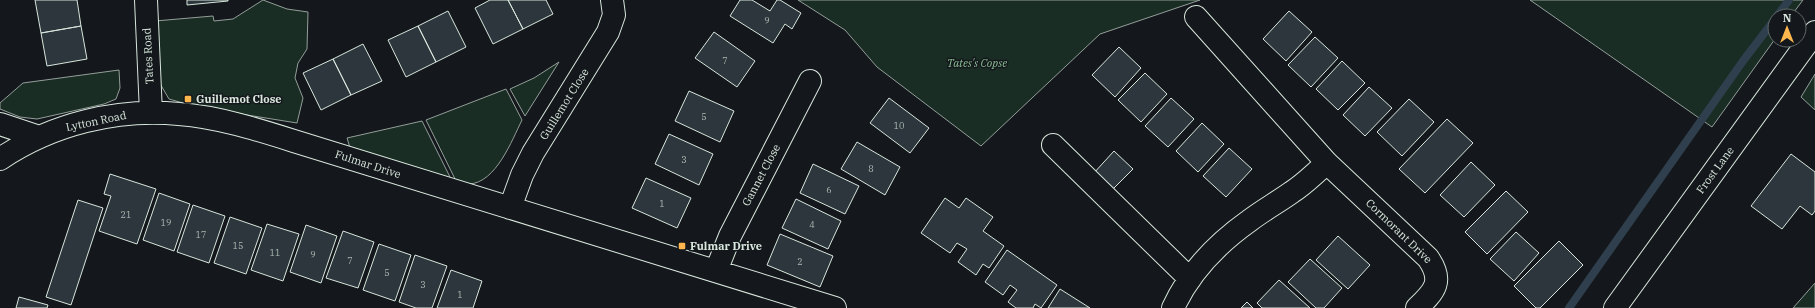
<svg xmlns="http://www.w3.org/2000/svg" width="1815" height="308" font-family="'IBM Plex Serif',serif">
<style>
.green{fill:#1a2d24;stroke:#939e99}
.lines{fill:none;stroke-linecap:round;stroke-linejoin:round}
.stream{stroke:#2f3f4d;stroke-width:8}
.building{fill:#2c363c;stroke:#d8e6dc}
.minor-casing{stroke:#d8e6dc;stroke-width:24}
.minor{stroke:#14181c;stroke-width:22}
.poi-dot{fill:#ffb74d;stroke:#14181c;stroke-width:1.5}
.labels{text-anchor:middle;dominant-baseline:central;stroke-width:3;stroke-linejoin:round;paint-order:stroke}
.number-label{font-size:9px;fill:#adbab4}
.street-label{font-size:11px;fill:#d8e6dc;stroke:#14181c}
.park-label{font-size:11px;font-style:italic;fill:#8ac095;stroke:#14181c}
.poi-label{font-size:11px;font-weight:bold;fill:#d8e6dc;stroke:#14181c;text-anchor:start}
</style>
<rect width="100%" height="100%" fill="#14181c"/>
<path class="green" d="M263,0l24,9 21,3 -1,37 -9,14 -3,15 8,20 -6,25 -100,-16 -28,-8 -10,-17 -4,-61 58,-5 1,5 19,-2z
M798,0h402l-100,34 -119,112 -104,-79 -32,-37z
M1530,0h273l-12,16h-16v23l-63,88z
M559,62l-34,54 -15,-27 24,-11z
M119,70l1,18 -4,11 -12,5 -67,15 -17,-2 -20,-8v-6l23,-20z
M1815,74v36l-14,-13z
M506,89l16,31c-10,20 -26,63 -53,64 -4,0 -9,-2 -13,-3l-30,-61z
M422,121l30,60 -101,-30 -4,-13z
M1815,283v25h-22z"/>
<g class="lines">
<path class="stream" d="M1777,16l12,-16
M1569,308l174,-247 32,-42"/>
</g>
<path class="building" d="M35,0h42l4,26 -40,7z
M187,0h41v1l-41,4z
M490,0h18l15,29 -30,15 -18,-36z
M508,0h38l7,14 -30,15z
M740,0h12l18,11 7,-11h3l21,13 -9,16 -7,-5 -12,19 -43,-27z
M448,11l18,36 -30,15 -18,-36z
M1289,11l23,21 -26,29 -23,-22z
M81,26l6,33 -40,7 -6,-33z
M418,26l18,36 -30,15 -18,-37z
M714,32l41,29 -18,26 -42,-29z
M1315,37l23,21 -27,29 -23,-22z
M363,44l19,37 -31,14 -18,-36z
M1119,47l22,21 -26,29 -23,-22z
M333,59l18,36 -30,15 -18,-37z
M1342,61l23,22 -27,27 -22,-21z
M1145,73l22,21 -26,28 -23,-22z
M1369,87l23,21 -27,28 -22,-21z
M689,91l45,20 -14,31 -45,-21z
M889,98l40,30 -19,25 -40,-30z
M1171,98l23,21 -26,28 -23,-21z
M1409,99l25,23 -32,34 -25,-24z
M1447,119l26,24 -48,50 -26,-24z
M1202,123l22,21 -26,28 -22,-21z
M669,134l44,20 -14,31 -44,-21z
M857,142l43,25 -15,28 -44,-26z
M1229,148l23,21 -26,28 -23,-21z
M1114,151l19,18 -21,21 -19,-16z
M1791,154l24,18v39l-3,4 -12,-9 -18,23 -31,-23z
M1471,162l24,23 -31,32 -24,-22z
M813,164l46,22 -14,28 -45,-21z
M110,174l46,15 -19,55 -38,-13 12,-35 -7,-2z
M646,178l45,20 -14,30 -45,-20z
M1506,191l22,21 -41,42 -22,-22z
M159,193l31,11 -16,47 -31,-11z
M945,198l14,10 7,-10 27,19 -10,14 21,15 -15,22 -6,-4 -7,11 -18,-13 9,-13 -10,-6 -7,10 -29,-20z
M796,199l45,22 -13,28 -46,-21z
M78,200l25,8 -32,97 -25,-8z
M193,205l32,11 -16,47 -32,-11z
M230,217l32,11 -16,46 -32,-11z
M267,224l32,10 -16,47 -32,-11z
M306,225l31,11 -16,47 -31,-11z
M343,231l31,11 -16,46 -32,-10z
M1516,232l23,21 -25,28 -24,-22z
M780,234l53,22 -13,31 -53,-22z
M1338,236l32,29 -22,24 -32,-29z
M1559,241l24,24 -43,43h-4l-22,-22z
M379,244l32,11 -16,46 -32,-11z
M1007,250l50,35 -16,23 -6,-4 -2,4h-17l-8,-6 9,-12 -7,-5 -7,10 -18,-13z
M415,255l32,11 -15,42h-16l-17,-6z
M1310,259l32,29 -18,20h-8l-28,-26z
M451,270l31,11 -9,27h-36z
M1279,280l31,28h-48l-5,-5z
M1060,289l30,19h-42z
M19,297l29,8 -1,3h-31z
M1247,302l6,6h-12z"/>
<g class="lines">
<g class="minor-casing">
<path id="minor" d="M146,0l5,113
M1196,17l131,146 101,95c16,23 7,33 -11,50
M0,124l39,13
M1053,145l137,134
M0,159c52,-35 117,-51 179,-45 40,3 80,16 118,28l538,166
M510,208l12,-33 11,-22 75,-121 6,-17 -2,-15
M716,271l14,-35 80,-155
M1173,308c16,-35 45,-65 76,-87 13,-10 29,-19 43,-29 13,-8 24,-20 35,-29
M1615,308l200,-276"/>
</g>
<use href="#minor" class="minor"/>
</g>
<g class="poi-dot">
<rect x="184" y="95" width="8" height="8" rx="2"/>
<rect x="678" y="242" width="8" height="8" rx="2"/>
</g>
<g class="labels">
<g class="number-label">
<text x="767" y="20">9</text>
<text x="725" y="60">7</text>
<text x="704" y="116">5</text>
<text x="899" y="125">10</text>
<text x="684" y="159">3</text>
<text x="871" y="168">8</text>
<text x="829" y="189">6</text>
<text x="662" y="203">1</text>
<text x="126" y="214">21</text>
<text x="166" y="222">19</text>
<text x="812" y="224">4</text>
<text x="201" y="234">17</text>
<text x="238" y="245">15</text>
<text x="275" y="252">11</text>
<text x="313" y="254">9</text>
<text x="350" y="260">7</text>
<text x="800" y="261">2</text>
<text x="387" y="272">5</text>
<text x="423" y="284">3</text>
<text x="460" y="294">1</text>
</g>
<g class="street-label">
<text transform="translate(148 56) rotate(-93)">Tates Road</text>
<text transform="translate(564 104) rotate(-58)">Guillemot Close</text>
<text transform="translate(96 121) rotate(-12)">Lytton Road</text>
<text transform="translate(368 164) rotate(18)">Fulmar Drive</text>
<text transform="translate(1715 170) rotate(-54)">Frost Lane</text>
<text transform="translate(761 175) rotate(-62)">Gannet Close</text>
<text transform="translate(1399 231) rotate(44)">Cormorant Drive</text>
</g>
<g class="park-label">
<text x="977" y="63">Tates's Copse</text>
</g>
<g class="poi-label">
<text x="196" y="99">Guillemot Close</text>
<text x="690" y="246">Fulmar Drive</text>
</g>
</g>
<g transform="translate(1787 28)"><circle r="19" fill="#14181c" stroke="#626a69"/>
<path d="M0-3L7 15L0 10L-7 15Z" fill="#ffb74d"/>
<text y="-6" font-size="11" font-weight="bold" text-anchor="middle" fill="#d8e6dc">N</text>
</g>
</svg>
